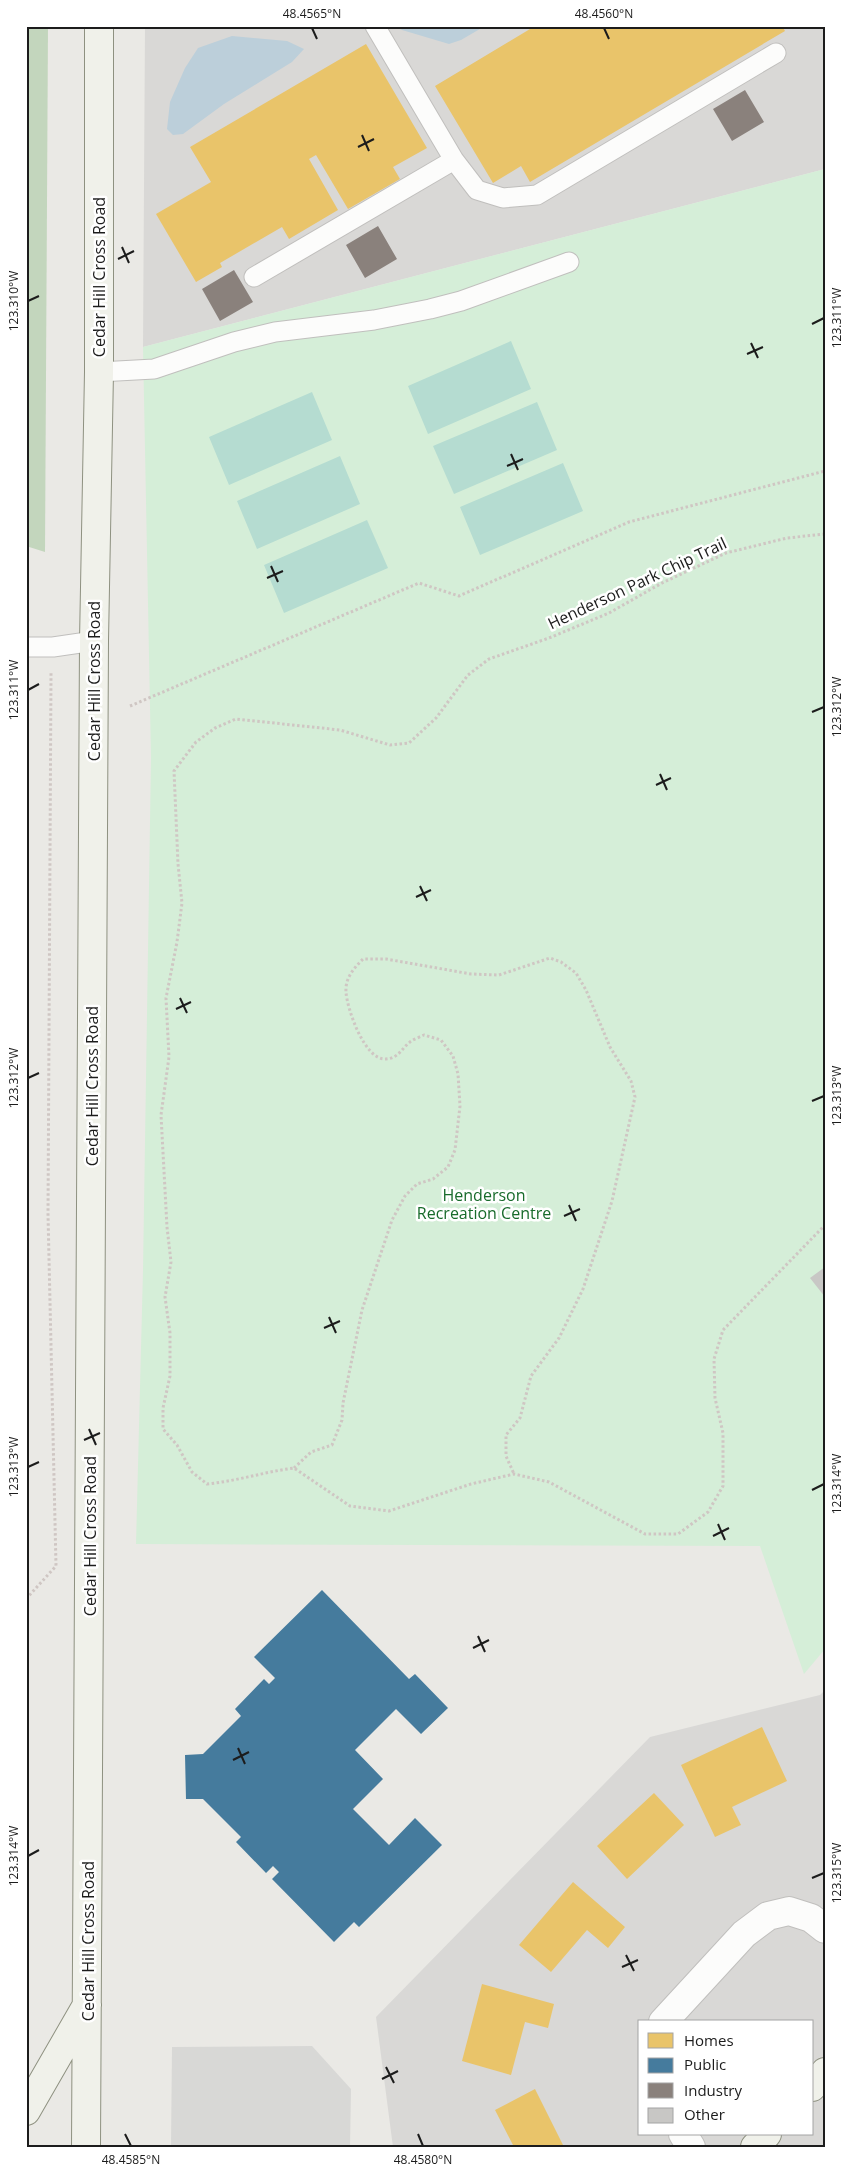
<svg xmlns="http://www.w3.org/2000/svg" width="851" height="2173" font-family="'Open Sans',sans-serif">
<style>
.residential{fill:#d9d8d6;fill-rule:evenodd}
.religious{fill:#d8d8d6}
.forest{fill:#c3d6bd}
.park{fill:#d5eed8}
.pitch{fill:#b5dcd1}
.water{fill:#bccfda}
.homes{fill:#e9c46a}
.public{fill:#457b9d}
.industry{fill:#8a817c}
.building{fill:#c8c7c5}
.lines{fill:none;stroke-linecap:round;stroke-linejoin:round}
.service-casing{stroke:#c0bfbd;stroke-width:21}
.minor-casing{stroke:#c0bfbd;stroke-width:30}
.secondary-casing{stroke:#8e9180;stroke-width:30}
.path{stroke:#cfc6c3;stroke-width:3;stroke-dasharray:2.5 2.5;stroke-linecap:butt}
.service{stroke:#fcfcfb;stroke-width:19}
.minor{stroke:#fcfcfb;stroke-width:28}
.secondary{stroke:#f0f1ea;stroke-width:28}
.ticks{fill:none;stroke:#1c1c1c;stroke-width:2}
.labels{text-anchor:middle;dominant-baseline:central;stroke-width:5;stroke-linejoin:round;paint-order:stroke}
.street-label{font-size:16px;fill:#1c1c1c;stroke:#fff}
.park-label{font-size:16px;fill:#186b2b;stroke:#fff}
.neatline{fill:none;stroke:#1c1c1c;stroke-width:2}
.ticks-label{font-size:12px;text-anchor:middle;fill:#1c1c1c}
</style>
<rect width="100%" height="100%" fill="#eae9e5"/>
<path class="residential" d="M145,26h680v143l-682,178z
M825,1690v457h-432l-17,-130 274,-280 170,-42zM640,2022h172v112h-172z"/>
<path class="religious" d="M312,2046l39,43 -1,58h-179l1,-100z"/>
<path class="forest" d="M26,26h22l-3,526 -19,-6z"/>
<path class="park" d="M825,169v1480l-21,25 -44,-128 -624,-2 7,-274 8,-512 -8,-411z"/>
<path class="pitch" d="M511,341l20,48 -103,45 -20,-48z
M312,392l20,48 -103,45 -20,-48z
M537,402l20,48 -103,44 -21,-48z
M340,456l20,48 -103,45 -20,-48z
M563,463l20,48 -103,44 -20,-48z
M367,520l21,48 -104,45 -20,-48z"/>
<path class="water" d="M397,26h88l-24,14 -12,4 -47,-14z
M232,36l55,5 17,8 -12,13 -68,42 -41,30 -10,1 -6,-6 3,-27 15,-34 13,-20z"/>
<path class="homes" d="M535,26h247l3,5 -255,151 -9,-16 -28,17 -58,-97z
M366,44l61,104 -34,19 7,12 -52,30 -32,-54 -7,4 29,51 -49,29 -7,-12 -62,36 2,4 -26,15 -40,-68 55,-32 -21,-35z
M762,1727l25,54 -55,26 9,18 -26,12 -34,-72z
M654,1793l30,32 -57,54 -30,-33z
M573,1882l52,45 -17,21 -21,-18 -36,42 -32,-27z
M482,1984l72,20 -6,24 -23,-6 -14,53 -49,-14z
M535,2089l29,58h-50l-19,-37z"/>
<path class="public" d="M322,1590l87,89 6,-5 33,34 -27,26 -25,-25 -41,41 28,29 -30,30 36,36 26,-27 27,27 -83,82 -5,-5 -20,20 -62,-63 7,-7 -6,-6 -7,7 -30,-31 5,-5 -38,-38h-17l-1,-44 18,-1 38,-38 -6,-7 29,-30 5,5 6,-6 -21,-21z"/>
<path class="industry" d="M745,90l19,32 -32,19 -19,-32z
M378,226l19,33 -32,19 -19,-33z
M234,270l19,32 -33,19 -18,-32z"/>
<path class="building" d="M825,1267v30l-15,-19z"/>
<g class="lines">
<g class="service-casing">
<path id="service" d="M375,26l79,134 23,30 26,8 34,-3 239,-142
M254,277l200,-117
M99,372l55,-3 80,-27 41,-10 99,-12 56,-11 31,-8 108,-39
M26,647h27l41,-6"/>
</g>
<g class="minor-casing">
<path id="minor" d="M663,2022l81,-88 24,-18 21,-5 22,7 14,11
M683,2134l8,13"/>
</g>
<g class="secondary-casing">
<path id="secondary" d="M812,2087l13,-15
M26,2111l61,-106
M86,2147l8,-1506 5,-269v-346
M755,2147l12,-13"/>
</g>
<path class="path" d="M825,534l-38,4 -61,15 -64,30 -53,30 -60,25 -60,21 -21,16 -32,43 -27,25 -19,2 -50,-15 -104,-11 -21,9 -19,14 -22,29 4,93 4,39 -5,39 -11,56 3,59 -8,58 6,112 4,35 -6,35 5,36v43l-7,32v21l14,16 15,27 15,12c30,-3 57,-12 87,-16l56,38 39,5 82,-27 43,-10 35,8 96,52h33l30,-22 15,-26v-53l-8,-35 -1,-39 9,-29 102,-105
M130,706l289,-123 40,13 170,-74 196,-51
M294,1468l17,-16 21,-7 10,-25 1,-17 19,-93 30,-90 13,-24 12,-12 16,-5 15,-12 7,-17 5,-44 -2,-32 -5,-18 -12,-16 -17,-5c-4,2 -10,4 -14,7 -8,6 -11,16 -24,17 -21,2 -39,-50 -40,-67 -1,-14 8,-24 17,-33h23l85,15 28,1 51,-17 11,4 15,11 10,17 24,57 21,34 4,16 -23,104 -29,88 -24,49 -28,38 -11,42 -14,17v21l8,18
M26,1599l30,-33 -8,-352 3,-541"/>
<use href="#service" class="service"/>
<use href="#minor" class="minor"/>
<use href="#secondary" class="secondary"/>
</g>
<path class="ticks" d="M312,28l5,11M604,28l5,11M362,135l7,16M358,147l16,-8M122,247l7,16M118,259l16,-8M28,301l11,-5M812,324l12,-6M751,343l7,15M747,354l16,-7M511,454l7,16M507,466l16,-7M271,566l7,16M267,578l16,-7M28,690l11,-6M812,712l12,-5M660,774l7,16M656,785l15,-7M420,886l7,15M416,897l15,-7M180,998l7,15M176,1009l15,-7M28,1078l11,-5M812,1101l12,-5M569,1205l7,16M564,1216l16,-7M329,1317l7,16M324,1328l16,-7M89,1429l7,16M84,1440l16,-7M28,1467l11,-5M812,1490l12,-6M718,1524l7,16M713,1536l16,-8M478,1636l7,16M473,1648l16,-8M238,1748l7,16M233,1760l16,-8M28,1856l11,-6M812,1878l12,-5M626,1955l8,16M622,1967l16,-7M386,2067l8,16M382,2079l16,-8M125,2134l6,12M418,2134l5,12"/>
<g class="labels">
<g class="street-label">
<text transform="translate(99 277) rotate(-90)">Cedar Hill Cross Road</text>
<text transform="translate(637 583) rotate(-25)">Henderson Park Chip Trail</text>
<text transform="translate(94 681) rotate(-90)">Cedar Hill Cross Road</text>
<text transform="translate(92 1086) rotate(-90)">Cedar Hill Cross Road</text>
<text transform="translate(90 1536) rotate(-90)">Cedar Hill Cross Road</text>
<text transform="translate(88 1941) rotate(-90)">Cedar Hill Cross Road</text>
</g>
<g class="park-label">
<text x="484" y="1195">Henderson<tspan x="484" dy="18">Recreation Centre</tspan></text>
</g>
</g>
<rect width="851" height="2173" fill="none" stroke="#ffffff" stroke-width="55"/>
<rect x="638" y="2020" width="175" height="115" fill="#ffffff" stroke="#a4a4a4"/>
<rect x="648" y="2033" width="25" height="15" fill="#e9c46a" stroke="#a4a4a4"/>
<text x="684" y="2046" font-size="15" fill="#1c1c1c">Homes</text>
<rect x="648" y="2058" width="25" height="15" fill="#457b9d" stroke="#a4a4a4"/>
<text x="684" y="2070" font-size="15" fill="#1c1c1c">Public</text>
<rect x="648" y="2083" width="25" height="15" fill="#8a817c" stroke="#a4a4a4"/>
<text x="684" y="2096" font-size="15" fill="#1c1c1c">Industry</text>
<rect x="648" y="2108" width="25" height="15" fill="#c8c7c5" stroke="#a4a4a4"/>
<text x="684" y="2120" font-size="15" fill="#1c1c1c">Other</text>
<rect x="28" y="28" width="796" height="2118" class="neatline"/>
<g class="ticks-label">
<text x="312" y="18">48.4565°N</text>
<text x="604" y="18">48.4560°N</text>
<text transform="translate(14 301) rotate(-90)" y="4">123.310°W</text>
<text transform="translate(837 318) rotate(-90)" y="4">123.311°W</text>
<text transform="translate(14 690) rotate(-90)" y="4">123.311°W</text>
<text transform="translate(837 707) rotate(-90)" y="4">123.312°W</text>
<text transform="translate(14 1078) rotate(-90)" y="4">123.312°W</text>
<text transform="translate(837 1096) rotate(-90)" y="4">123.313°W</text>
<text transform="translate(14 1467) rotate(-90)" y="4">123.313°W</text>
<text transform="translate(837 1484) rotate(-90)" y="4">123.314°W</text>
<text transform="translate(14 1856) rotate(-90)" y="4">123.314°W</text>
<text transform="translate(837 1873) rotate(-90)" y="4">123.315°W</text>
<text x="131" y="2164">48.4585°N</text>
<text x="423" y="2164">48.4580°N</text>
</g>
</svg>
